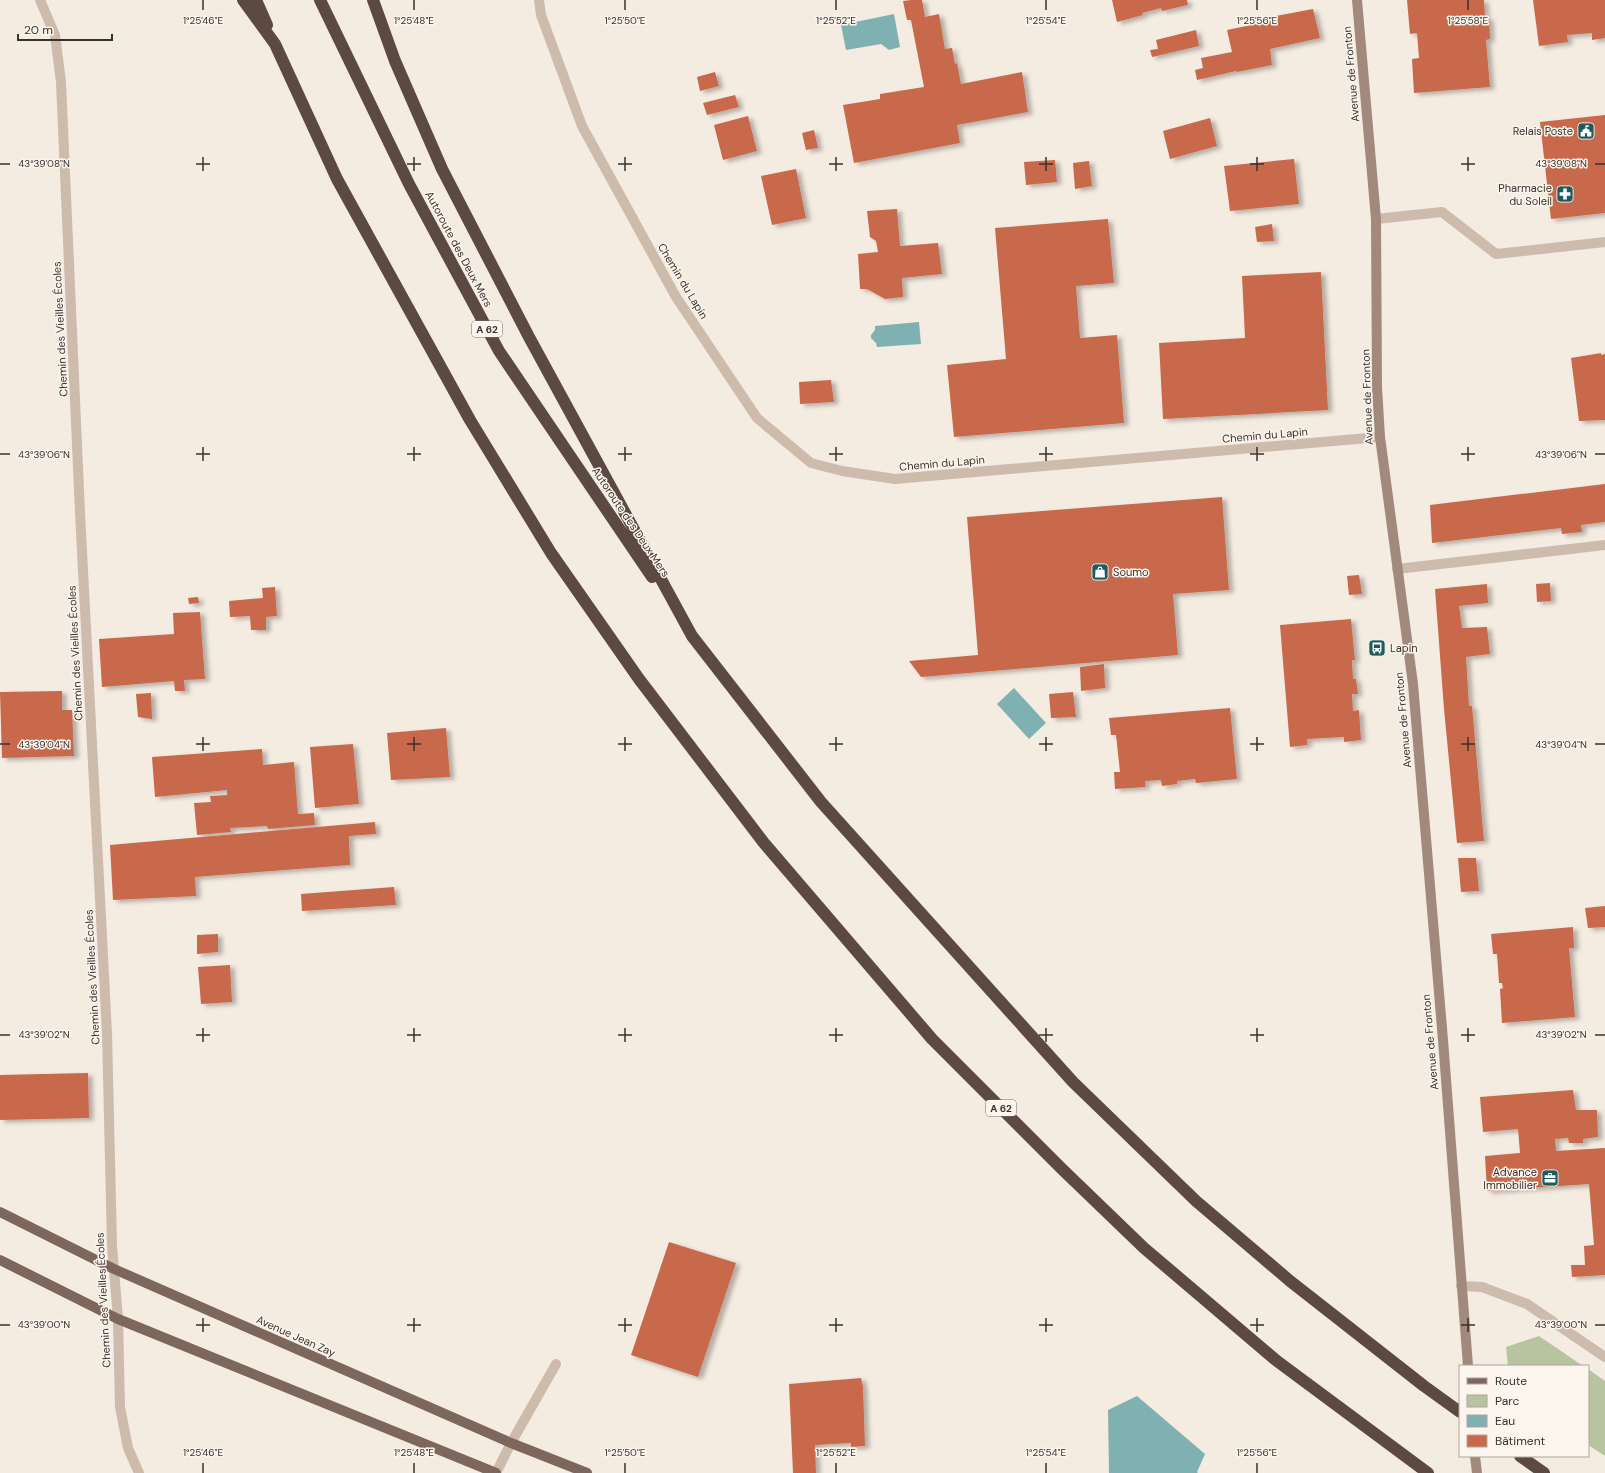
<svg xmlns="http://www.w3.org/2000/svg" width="1605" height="1473" font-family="'DM Sans',sans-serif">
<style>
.green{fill:#b8c4a0}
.water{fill:#7fb0b2}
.building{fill:#c8694b;filter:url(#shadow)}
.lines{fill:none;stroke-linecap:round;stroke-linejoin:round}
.lane{stroke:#cdbbac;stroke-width:10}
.street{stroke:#cdbbac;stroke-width:10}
.secondary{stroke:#a18a7d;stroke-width:10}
.primary{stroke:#7d675c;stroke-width:10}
.highway{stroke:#5c4a42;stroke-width:12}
.ticks{fill:none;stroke:#3b302b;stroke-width:1.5}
.labels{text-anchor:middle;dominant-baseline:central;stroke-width:3;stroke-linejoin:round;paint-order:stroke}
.shield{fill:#fbf5ee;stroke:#756b66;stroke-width:1}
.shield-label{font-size:10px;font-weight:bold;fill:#3b302b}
.street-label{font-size:11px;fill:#3b302b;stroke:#fbf5ee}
.poi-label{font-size:11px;fill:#3b302b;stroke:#fbf5ee;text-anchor:end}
.ticks-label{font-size:10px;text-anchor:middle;fill:#3b302b;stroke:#fbf5ee;stroke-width:3;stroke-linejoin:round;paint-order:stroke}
</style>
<defs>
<filter id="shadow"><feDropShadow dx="4.5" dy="2.5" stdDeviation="2" flood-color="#0004"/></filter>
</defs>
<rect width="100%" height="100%" fill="#f4ebe1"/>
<path class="green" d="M1539,1336l44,30h-75l-2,-19z
M1588,1369l17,12v75l-17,-11z"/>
<path class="water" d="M894,14l6,33 -11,3 -8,-6 -35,6 -5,-25z
M919,322l2,22 -44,3 -1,-4 -5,-5v-3l4,-5v-4z
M1014,688l32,35 -17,16 -32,-35z
M1137,1396l68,58 -8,18 1,1h-89l-1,-63z"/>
<path class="building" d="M911,0h11l3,17 14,-3 6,35 7,-1 3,16 2,-1 4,21 61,-12 6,40 -71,13 3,18 -106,20 -11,-58 37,-6v-5l44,-7 -13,-67h-4l-4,-19z
M1112,0h75l1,5 -26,6 -1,-3 -19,5 1,2 -26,7z
M1407,0h77l1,17 4,1 1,21 -4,1 4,47 -76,6 -2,-34 7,-1 -2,-25 -7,1z
M1533,0h72v38l-13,2v-7l-25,2 1,7 -29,4z
M1313,9l7,29 -50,11 2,16 -35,7 -1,-1 -39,9 -2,-10 8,-2 -2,-10 31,-6 -5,-22 34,-7 -1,-4z
M1196,30l3,16 -47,11 -2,-7 8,-1 -2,-9z
M715,72l4,14 -19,5 -3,-14z
M735,95l4,12 -32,8 -4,-12z
M1605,115v98l-54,6 -11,-97z
M748,116l9,35 -34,9 -9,-35z
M1210,118l7,28 -47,13 -7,-28z
M814,130l4,18 -12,2 -4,-17z
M1294,159l5,45 -69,7 -6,-45z
M1055,160l2,22 -31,3 -2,-23z
M1089,161l3,25 -17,3 -2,-26z
M796,169l10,49 -34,7 -11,-49z
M897,209l3,37 38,-3 4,31 -40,4 1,19 -18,2 -18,-10h-7l-2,-35 20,-2 -2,-11 -6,-4 -3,-26z
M1108,219l6,64 -38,3 4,52 37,-3 7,88 -170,14 -7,-72 59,-6 -11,-131z
M1272,224l2,17 -17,1 -2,-15z
M1321,272l7,138 -165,9 -4,-76 86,-5 -3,-62z
M1601,353v2l4,-1v66l-26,1 -8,-63z
M831,380l3,22 -34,2 -1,-22z
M1605,484v38l-24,3 1,7 -20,2 -1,-6 -129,15 -2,-38z
M1222,497l7,93 -56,4 5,61 -257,22 -12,-16 69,-6 -11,-138z
M1359,575l3,19 -13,1 -2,-19z
M1550,583l1,18 -14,1 -1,-18z
M1487,584l1,19 -29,3 3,22 25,-1 3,27 -24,3 3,49h3l12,135 -27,2 -13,-134 -9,-120z
M275,587l2,29 -11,1v13h-15l-1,-14 -20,1 -1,-16 34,-3 -1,-10z
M198,597l1,6 -10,1 -1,-6z
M200,612l5,67 -21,1 1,11h-10l-1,-10 -72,6 -3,-48 75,-5 -1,-21z
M1351,619l4,41h-3l1,19h3l2,15h-6l1,17 6,-1 2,30 -17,2v-5l-37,2v6l-17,2 -10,-122z
M1104,664l1,24 -24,3 -1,-24z
M62,691v19h10l2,46 -72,2 -2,-66z
M1073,692l3,25 -25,1 -2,-24z
M151,693l1,26 -14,-2 -2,-23z
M1230,708l7,71 -41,4 -1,-4 -18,2v3l-15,2 -1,-6 -16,1v6l-30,2 -1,-17h6l-4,-37h-5l-2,-17z
M446,728l4,49 -59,3 -4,-47z
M353,744l6,60 -44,4 -5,-61z
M262,749l1,16 31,-3 4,52 16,-1 1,12 -47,4 -1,-3 -37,2 1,4 -34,3 -3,-32 17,-1 -1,-6 17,-1v-5l-72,7 -3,-40z
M375,822l1,12 -27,2 1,29 -155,12 1,19 -83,4 -3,-55z
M1458,858h18l3,33 -18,1z
M394,887l2,18 -94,6 -1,-17z
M1605,906v21l-17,1 -3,-20z
M1573,927l1,21h-5l6,69 -73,6 -2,-34 3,-1 -1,-5h-3l-2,-29h-4l-2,-20z
M218,934v18l-21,2v-19z
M230,965l2,37 -31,2 -3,-37z
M88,1073l1,45 -89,2v-45z
M1573,1090l3,20h21l1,27 -15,2v4h-14l-1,-5 -13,1 1,12 49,-3v127l-33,2 -1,-12h14l-1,-19 10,-1 -5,-61 -102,7 -2,-35 35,-3 -2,-24 -35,3 -3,-35z
M669,1242l67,21 -38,114 -67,-22z
M861,1378l2,9 2,59 -14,1v-4l-36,2 1,28h-23l-4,-89z"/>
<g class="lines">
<path class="lane" d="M1376,219l66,-7 54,42 109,-12
M1397,569l208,-24
M496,1473l15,-30 45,-79"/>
<path class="street" d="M40,0l15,35 6,47 19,431 27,520 5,212 6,74 2,88 8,41 11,25
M539,0l2,15 41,111 94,171 81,121 54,45 31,8 53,8 485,-42
M1461,1286l21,1 45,17 78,53"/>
<path class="secondary" d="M1357,0l19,219 1,168 3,50 33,247 30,356 25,326
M1475,1456l2,17"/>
<path class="primary" d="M0,1212l114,57 397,174 76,30
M0,1260l118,59 378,154"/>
<path class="highway" d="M243,0l32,44 62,135 133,241 81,133 88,126 125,164 168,196 130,130 82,79 133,113 151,112
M256,0l11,25
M320,0l89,184 90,167 153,226
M373,0l22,61 47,108 87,168 163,299 129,166 252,280 123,119 94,80 134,105 36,26
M1520,1456l24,17"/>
</g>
<path class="ticks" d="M203,0v10M414,0v10M625,0v10M836,0v10M1046,0v10M1257,0v10M1468,0v10M203,157v14M414,157v14M625,157v14M836,157v14M1046,157v14M1257,157v14M1468,157v14M0,164h10M196,164h14M407,164h14M618,164h14M829,164h14M1039,164h14M1250,164h14M1461,164h14M1595,164h10M203,447v14M414,447v14M625,447v14M836,447v14M1046,447v14M1257,447v14M1468,447v14M0,454h10M196,454h14M407,454h14M618,454h14M829,454h14M1039,454h14M1250,454h14M1461,454h14M1595,454h10M203,737v14M414,737v14M625,737v14M836,737v14M1046,737v14M1257,737v14M1468,737v14M0,744h10M196,744h14M407,744h14M618,744h14M829,744h14M1039,744h14M1250,744h14M1461,744h14M1595,744h10M203,1028v14M414,1028v14M625,1028v14M836,1028v14M1046,1028v14M1257,1028v14M1468,1028v14M0,1035h10M196,1035h14M407,1035h14M618,1035h14M829,1035h14M1039,1035h14M1250,1035h14M1461,1035h14M1595,1035h10M203,1318v14M414,1318v14M625,1318v14M836,1318v14M1046,1318v14M1257,1318v14M1468,1318v14M0,1325h10M196,1325h14M407,1325h14M618,1325h14M829,1325h14M1039,1325h14M1250,1325h14M1461,1325h14M1595,1325h10M203,1463v10M414,1463v10M625,1463v10M836,1463v10M1046,1463v10M1257,1463v10"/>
<defs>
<g id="civic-square" transform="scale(0.9)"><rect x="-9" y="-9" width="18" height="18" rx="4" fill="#1f5a5e" stroke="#fbf5ee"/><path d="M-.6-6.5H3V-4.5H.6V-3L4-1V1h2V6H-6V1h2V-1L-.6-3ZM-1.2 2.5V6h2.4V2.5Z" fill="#fff"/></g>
<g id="pharmacy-square" transform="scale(0.9)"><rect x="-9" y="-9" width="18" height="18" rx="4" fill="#1f5a5e" stroke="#fbf5ee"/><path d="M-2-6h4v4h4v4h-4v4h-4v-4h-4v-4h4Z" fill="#fff"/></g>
<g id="shop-square" transform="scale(0.9)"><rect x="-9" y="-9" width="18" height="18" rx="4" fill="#1f5a5e" stroke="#fbf5ee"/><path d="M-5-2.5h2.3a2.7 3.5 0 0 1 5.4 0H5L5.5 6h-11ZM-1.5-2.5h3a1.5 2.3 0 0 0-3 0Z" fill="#fff"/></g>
<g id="bus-square" transform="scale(0.9)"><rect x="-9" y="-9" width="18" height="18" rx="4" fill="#1f5a5e" stroke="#fbf5ee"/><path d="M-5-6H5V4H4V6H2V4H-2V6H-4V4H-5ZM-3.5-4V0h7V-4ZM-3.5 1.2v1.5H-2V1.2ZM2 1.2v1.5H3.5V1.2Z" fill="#fff"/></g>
<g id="office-square" transform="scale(0.9)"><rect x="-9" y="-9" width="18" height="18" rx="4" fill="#1f5a5e" stroke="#fbf5ee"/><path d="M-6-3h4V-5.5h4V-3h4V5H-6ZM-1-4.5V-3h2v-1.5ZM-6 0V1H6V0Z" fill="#fff"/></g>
</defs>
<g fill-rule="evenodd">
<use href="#civic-square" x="1586" y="131"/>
<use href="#pharmacy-square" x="1565" y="194"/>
<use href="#shop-square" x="1100" y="572"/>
<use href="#bus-square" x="1377" y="648"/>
<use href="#office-square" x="1550" y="1178"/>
</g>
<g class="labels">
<g class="shield">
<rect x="472" y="321" width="30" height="16" rx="3"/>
<rect x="986" y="1100" width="30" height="16" rx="3"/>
</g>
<g class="shield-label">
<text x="487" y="329">A 62</text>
<text x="1001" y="1108">A 62</text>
</g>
<g class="street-label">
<text transform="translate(1351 74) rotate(-95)">Avenue de Fronton</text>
<text transform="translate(459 249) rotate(62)">Autoroute des Deux Mers</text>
<text transform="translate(683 281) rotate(59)">Chemin du Lapin</text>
<text transform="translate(60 329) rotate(-93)">Chemin des Vieilles Écoles</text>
<text transform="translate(1367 397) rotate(-92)">Avenue de Fronton</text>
<text transform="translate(1265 435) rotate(-5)">Chemin du Lapin</text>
<text transform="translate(942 463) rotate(-5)">Chemin du Lapin</text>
<text transform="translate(631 522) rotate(56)">Autoroute des Deux Mers</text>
<text transform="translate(75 653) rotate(-93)">Chemin des Vieilles Écoles</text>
<text transform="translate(1403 720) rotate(-95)">Avenue de Fronton</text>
<text transform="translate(92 977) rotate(-93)">Chemin des Vieilles Écoles</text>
<text transform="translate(1430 1042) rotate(-95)">Avenue de Fronton</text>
<text transform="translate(103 1300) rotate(-93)">Chemin des Vieilles Écoles</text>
<text transform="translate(296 1336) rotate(24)">Avenue Jean Zay</text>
</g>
<g class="poi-label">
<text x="1573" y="131">Relais Poste</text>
<text x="1552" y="188">Pharmacie<tspan x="1552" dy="13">du Soleil</tspan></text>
<text x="1113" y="572" text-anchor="start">Soumo</text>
<text x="1390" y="648" text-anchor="start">Lapin</text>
<text x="1537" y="1172">Advance<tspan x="1537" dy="13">Immobilier</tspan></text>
</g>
</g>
<g class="ticks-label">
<text x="203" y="24">1°25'46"E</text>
<text x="414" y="24">1°25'48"E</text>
<text x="625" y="24">1°25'50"E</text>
<text x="836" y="24">1°25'52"E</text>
<text x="1046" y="24">1°25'54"E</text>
<text x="1257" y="24">1°25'56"E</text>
<text x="1468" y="24">1°25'58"E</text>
<text x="44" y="167">43°39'08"N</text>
<text x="1561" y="167">43°39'08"N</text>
<text x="44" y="458">43°39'06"N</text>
<text x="1561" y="458">43°39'06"N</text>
<text x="44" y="748">43°39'04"N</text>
<text x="1561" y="748">43°39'04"N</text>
<text x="44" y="1038">43°39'02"N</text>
<text x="1561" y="1038">43°39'02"N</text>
<text x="44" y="1328">43°39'00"N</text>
<text x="1561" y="1328">43°39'00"N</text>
<text x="203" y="1456">1°25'46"E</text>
<text x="414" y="1456">1°25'48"E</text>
<text x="625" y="1456">1°25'50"E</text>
<text x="836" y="1456">1°25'52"E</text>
<text x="1046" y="1456">1°25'54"E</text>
<text x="1257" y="1456">1°25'56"E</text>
</g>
<rect x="1459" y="1365" width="130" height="92" fill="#fbf5ee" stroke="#aea6a0"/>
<rect x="1467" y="1378" width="20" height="6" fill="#7d675c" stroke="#aea6a0"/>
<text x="1495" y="1385" font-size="12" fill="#3b302b">Route</text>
<rect x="1467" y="1395" width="20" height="12" fill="#b8c4a0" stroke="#aea6a0"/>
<text x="1495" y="1405" font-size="12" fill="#3b302b">Parc</text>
<rect x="1467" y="1415" width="20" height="12" fill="#7fb0b2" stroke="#aea6a0"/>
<text x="1495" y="1425" font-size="12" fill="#3b302b">Eau</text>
<rect x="1467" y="1435" width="20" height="12" fill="#c8694b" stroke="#aea6a0"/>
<text x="1495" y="1445" font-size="12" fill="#3b302b">Bâtiment</text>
<path d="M18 34v6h94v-6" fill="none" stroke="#3b302b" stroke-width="2"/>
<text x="24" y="34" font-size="12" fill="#3b302b" stroke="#fbf5ee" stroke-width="3" paint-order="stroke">20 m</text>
</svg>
